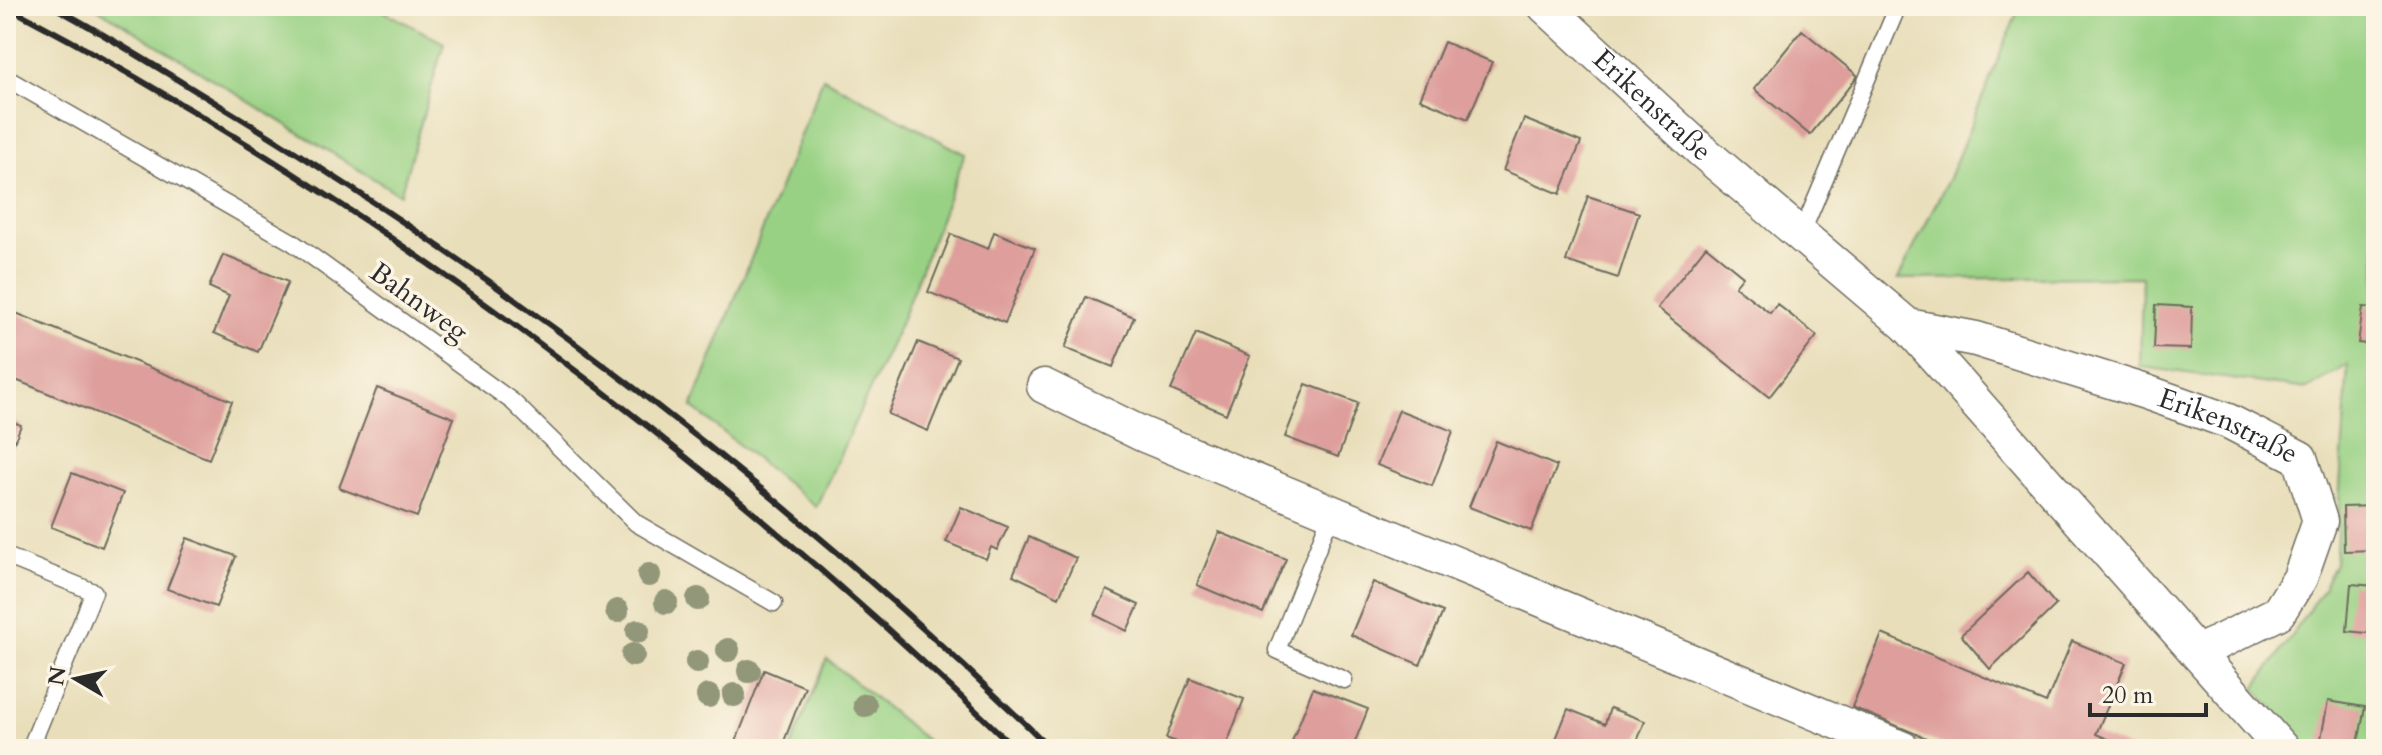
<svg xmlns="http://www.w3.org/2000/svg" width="2382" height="755" font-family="Cardo,serif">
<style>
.green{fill:#99d184;stroke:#627e58;stroke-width:2}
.building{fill:#de9e9b}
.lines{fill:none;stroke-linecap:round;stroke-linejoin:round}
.lane-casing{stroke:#6d6a5d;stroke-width:19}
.street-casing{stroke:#6d6a5d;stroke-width:37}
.lane{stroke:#fff;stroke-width:16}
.street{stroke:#fff;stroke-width:34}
.rail{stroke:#2b2b2b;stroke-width:6}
.tree{fill:#92977a}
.labels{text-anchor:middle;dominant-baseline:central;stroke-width:7;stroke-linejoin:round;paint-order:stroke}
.street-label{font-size:28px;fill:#2b2b2b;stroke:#fcf5e5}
</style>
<rect width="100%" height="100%" fill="#fcf5e5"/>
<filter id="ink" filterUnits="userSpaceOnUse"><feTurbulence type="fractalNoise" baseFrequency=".0125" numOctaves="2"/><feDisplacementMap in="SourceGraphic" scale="16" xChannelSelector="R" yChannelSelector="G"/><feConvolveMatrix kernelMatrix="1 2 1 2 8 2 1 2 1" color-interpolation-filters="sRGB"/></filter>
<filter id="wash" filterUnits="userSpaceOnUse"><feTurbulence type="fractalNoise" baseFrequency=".006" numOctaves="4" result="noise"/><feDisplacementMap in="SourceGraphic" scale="32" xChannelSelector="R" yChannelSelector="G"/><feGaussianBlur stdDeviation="1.8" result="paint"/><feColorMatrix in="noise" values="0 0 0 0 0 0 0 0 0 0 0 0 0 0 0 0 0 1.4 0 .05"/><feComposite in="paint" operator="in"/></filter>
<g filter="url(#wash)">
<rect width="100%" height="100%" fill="#e8deba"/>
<path class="green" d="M94,6h280l70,37 -44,152z
M2020,6h356v743h-66l-55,-60 68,-100 12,-26 13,-198 -41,24 -167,-22 2,-90 -244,2 51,-101z
M823,78l142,76 -65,170 -84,183 -124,-100z
M827,659l110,90h-147z"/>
<g id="blocks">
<path class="building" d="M1802,30l56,46 -48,59 -56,-46z
M1444,42l48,20 -24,57 -48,-20z
M1524,119l57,23 -21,52 -57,-24z
M1588,196l51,17 -21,65 -52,-17z
M994,232l41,16 -30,75 -77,-31 23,-58 37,15z
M1706,246l37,30 -8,10 35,27 7,-9 40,32 -48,61 -112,-89z
M223,255l65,27 -30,70 -44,-19 15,-37 -20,-9z
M1086,297l48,20 -21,50 -48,-19z
M2156,305l36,2 -1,42 -37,-1z
M2363,307l13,1v37l-18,-2z
M6,309l226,92 -23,58 -203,-83z
M1196,333l54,23 -24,58 -55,-24z
M918,342l40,16 -30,73 -40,-17z
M1306,384l52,19 -20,54 -53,-20z
M377,388l77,30 -37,99 -78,-29z
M1399,410l54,21 -21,55 -55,-21z
M6,419l15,6 -15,38z
M1496,441l61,25 -26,65 -62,-24z
M72,473l51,20 -21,54 -51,-20z
M2376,506v44l-32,1 -1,-44z
M961,507l47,20 -11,23 -6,-3 -5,12 -40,-17z
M1219,532l67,27 -23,54 -66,-28z
M1029,537l47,21 -17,39 -46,-22z
M187,538l49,18 -20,51 -49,-18z
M2028,572l28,33 -66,64 -29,-34z
M1373,582l70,30 -23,53 -69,-30z
M2351,584l25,2v48l-29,-3z
M1107,590l32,15 -12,26 -32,-16z
M1882,634l164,69 26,-62 54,22 -30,71 35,15h-179l-100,-42z
M764,670l41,17 -24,62h-48z
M1190,678l54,21 -19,50h-32l-27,-11z
M1313,688l55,21 -16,40h-63z
M2328,701l37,6 -8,42 -37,-5z
M1610,708l35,13 -11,28h-82l16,-40 37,15z"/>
</g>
</g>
<g filter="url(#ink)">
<use href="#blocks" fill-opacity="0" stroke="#6d6a5d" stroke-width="2"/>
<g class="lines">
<g class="lane-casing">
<path id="lane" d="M6,78l286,164 221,160 123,121 138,80
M1800,237l98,-231
M1332,512l-55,138 67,30
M6,556l88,36 -64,157"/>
</g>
<g class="street-casing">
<g id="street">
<path id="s1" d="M1545,6l156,144 207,176 374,423"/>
<path id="s2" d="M1908,326l68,13 170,53 82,29 72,37 20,63 -20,57 -22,35 -79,39"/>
<path d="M1044,386l98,48 761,315"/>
</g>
</g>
<use href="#lane" class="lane"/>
<use href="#street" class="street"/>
<path class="rail" d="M6,6c369,194 711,454 1010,743
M52,6c57,30 112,66 167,99 301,182 581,398 832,644"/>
</g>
<g class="tree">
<circle cx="649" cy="575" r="12"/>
<circle cx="698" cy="599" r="12"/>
<circle cx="666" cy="602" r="12"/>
<circle cx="617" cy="611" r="12"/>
<circle cx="638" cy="631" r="12"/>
<circle cx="728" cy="650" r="12"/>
<circle cx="633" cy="655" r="12"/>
<circle cx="697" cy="662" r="12"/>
<circle cx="749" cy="671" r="12"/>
<circle cx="734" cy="695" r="12"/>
<circle cx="708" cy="696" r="12"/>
<circle cx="865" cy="705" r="12"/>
</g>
</g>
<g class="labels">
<g class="street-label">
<text stroke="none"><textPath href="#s1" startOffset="146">Erikenstraße</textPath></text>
<text transform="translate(419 302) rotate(36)">Bahnweg</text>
<text stroke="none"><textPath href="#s2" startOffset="336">Erikenstraße</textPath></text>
</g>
</g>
<rect width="2382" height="755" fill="none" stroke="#fcf5e5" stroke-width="32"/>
<g transform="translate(76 679) rotate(279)" stroke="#fcf5e5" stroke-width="6" paint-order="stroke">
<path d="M0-6L14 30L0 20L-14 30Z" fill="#2b2b2b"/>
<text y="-12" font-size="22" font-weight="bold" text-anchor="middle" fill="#2b2b2b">N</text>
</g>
<path d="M2090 703v12h116v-12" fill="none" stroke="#2b2b2b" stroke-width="4"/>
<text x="2102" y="703" font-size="24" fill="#2b2b2b" stroke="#fcf5e5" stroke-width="6" paint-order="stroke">20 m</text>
</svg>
